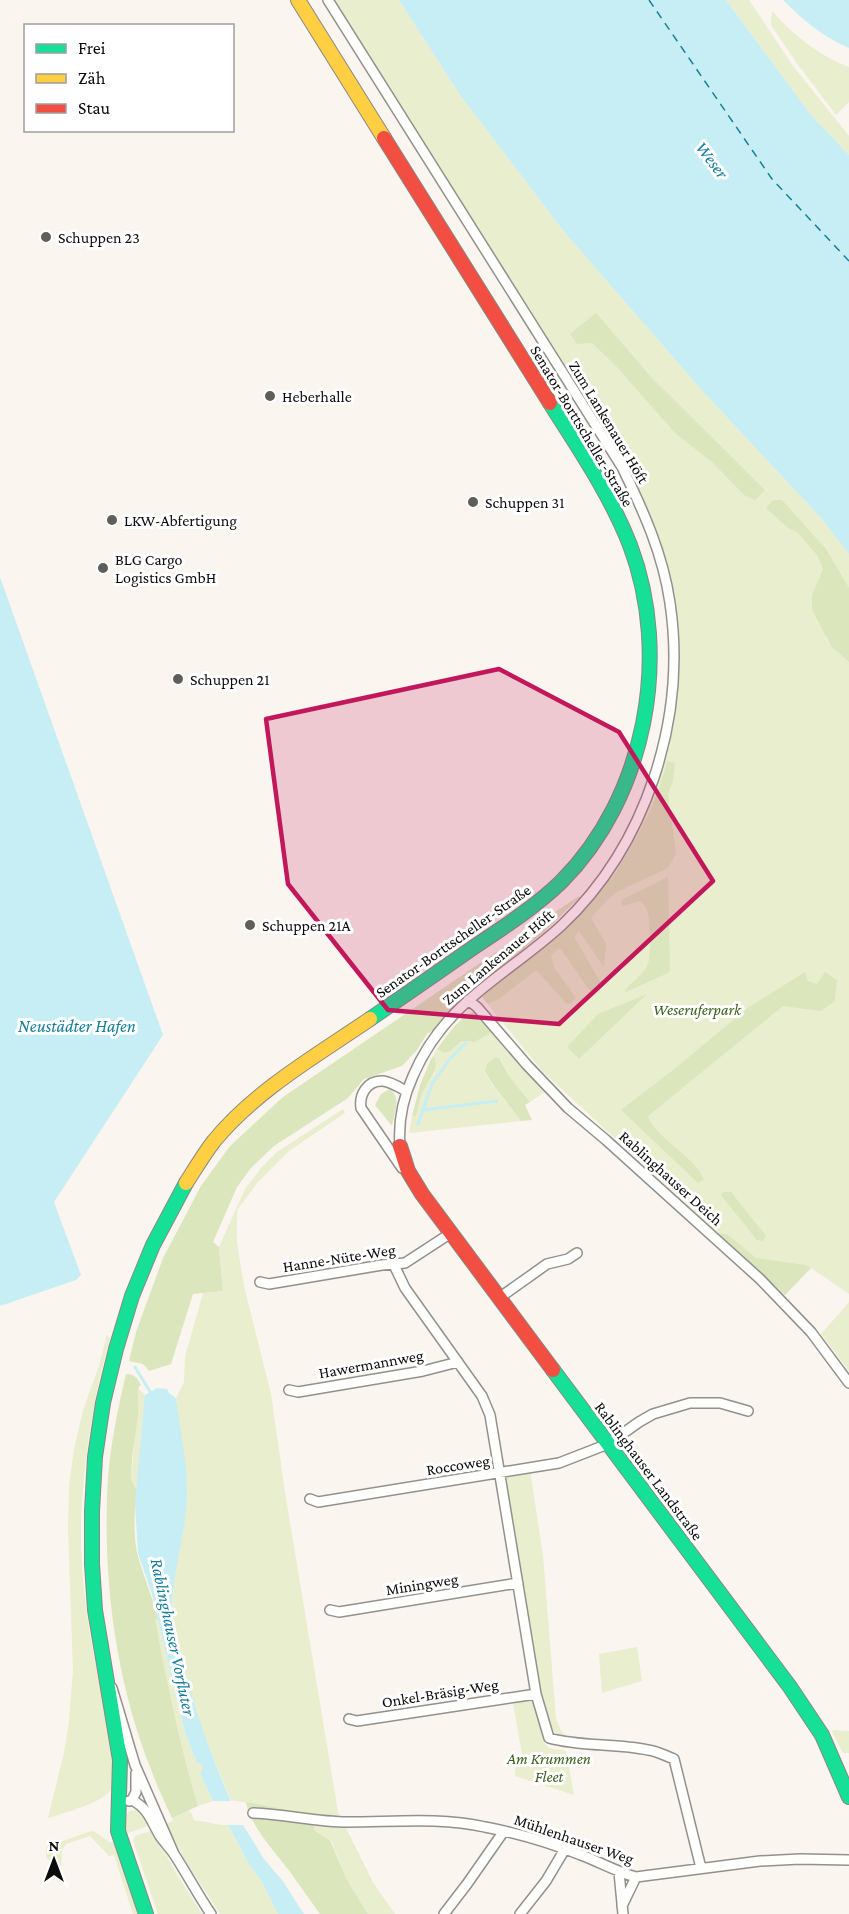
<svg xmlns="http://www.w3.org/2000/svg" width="849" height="1914" font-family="'Crimson Pro',serif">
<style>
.green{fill:#e9eecf}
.forest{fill:#dbe6bd}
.water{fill:#c6eef4}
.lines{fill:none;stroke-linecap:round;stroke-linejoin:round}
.stream{stroke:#c6eef4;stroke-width:3}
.ferry{stroke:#167f9c;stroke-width:1.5;stroke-dasharray:8 6;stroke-linecap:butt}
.street-casing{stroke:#93918e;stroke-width:12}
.fast-casing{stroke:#8a8885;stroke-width:16}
.slow-casing{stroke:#8a8885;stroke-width:16}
.jam-casing{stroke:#8a8885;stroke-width:16}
.street{stroke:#fefefd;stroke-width:9}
.fast{stroke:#16e098;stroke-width:14}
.slow{stroke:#ffcf43;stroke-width:14}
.jam{stroke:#f24e42;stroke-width:14}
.marked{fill:#c2185b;fill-opacity:0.2;stroke:#c2185b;stroke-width:4.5;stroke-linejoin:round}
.poi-dot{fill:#5f5e5b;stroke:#fff;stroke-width:2}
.labels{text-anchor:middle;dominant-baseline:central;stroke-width:6;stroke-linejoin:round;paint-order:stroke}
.poi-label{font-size:16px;fill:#0c0c0c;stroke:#fff;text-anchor:start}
.street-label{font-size:16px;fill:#0c0c0c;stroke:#fff}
.park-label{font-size:16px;font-style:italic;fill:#3b621d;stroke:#fff}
.water-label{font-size:18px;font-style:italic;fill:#167f9c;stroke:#fff}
</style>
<rect width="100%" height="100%" fill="#faf5ef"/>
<path class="green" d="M334,0h65l61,95 105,138 142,163 114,122 28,36v740l-38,-26 -26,27 -242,-223 -61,-75c20,-16 40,-32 60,-49 8,-7 17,-13 24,-21 24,-28 50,-59 68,-91 64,-113 53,-239 2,-354z
M726,0h23l44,66 56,70v19l-38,-40z
M772,11c21,24 48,45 77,56v35l-13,13 -40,-53 -25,-37z
M492,1032l54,59 -16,11 -21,-26 -8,-17 -16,12 6,12 30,38 -112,12 3,-17h4l8,-28 11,-15 -1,-16 -3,2 6,-10 8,4 5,-2 12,-10 13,1z
M343,1109l2,4 -56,38 -31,31 -21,28v33l7,43 27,108 14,98 53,320 36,72 21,30h-27l-21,-34 -16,-40 -16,-9 -5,-17 -79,-14 -21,-49 -19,-54 -19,-84 2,-33 11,-61 2,-22 -11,-99 8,-16 1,-25 18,-64 20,-2 -4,-44 26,-58 17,-22 15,-15z
M849,1302v69l-28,-37z
M107,1335l3,3c-14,50 -23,100 -27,152 -6,60 2,123 14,181 4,25 24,96 15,117 -7,15 -49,25 -64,30l16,-65 5,-32 4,-51 -5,-141 1,-44 5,-36 9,-39 16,-44z
M138,1388l7,7v13l-8,82 -6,-8z
M530,1470l13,85 13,164 5,12 6,5 -3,2 -12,-8 -7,-11 -39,-238c3,-10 16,-9 24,-11z
M158,1619l26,110 13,34h4l2,5 -3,5 13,28 -15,5c-18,-61 -31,-123 -44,-186z
M637,1647l5,34 -40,12 -3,-39z
M533,1699l3,4 8,40 5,5 17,3 8,44 -59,-19 1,-21 6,-1 -9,-51z
M831,1730l18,1v22h-6z
M135,1810l6,1 9,14 -24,9 -1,-17 4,-6z
M189,1810l6,11c12,-1 21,5 33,4l21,39 13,18 16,32h-58l-35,-54 -19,-36 7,-3 -1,-3z
M153,1830l22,41 27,43h-44l-25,-73 2,-5z
M94,1831l15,11h7l25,72h-8l-19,-59 -5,1 -19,-20 -24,8 -4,7 -1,16 -9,-3 -6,-7v-10l42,-15z"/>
<path class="forest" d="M596,313l56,65 113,112 -10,10 -11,-5 -32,-33 -36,-28 -60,-68 -24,-23 -15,1 -7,-10z
M773,500h9l44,49 23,39v74l-17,-15 -20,-37v-15l11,-26 -6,-14 -20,-23 -9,-4 -22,-20z
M667,761l8,2 -2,18 -5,13 8,59 -8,15 -51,24 -10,8 -16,18 15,26 -2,23 -25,-36 -5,6 26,44v10l-7,4 -33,-47 -9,7 3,12 22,31 -5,5 -4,1 -31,-34 -37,29 -11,5 -6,-7 82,-69 40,-47 7,-1c23,-36 47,-77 56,-119z
M668,877l2,93 -2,3 -44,20c5,-11 20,-17 24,-29 3,-9 3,-48 -2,-56 0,-1 -5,-7 -6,-7l-17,5 -2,-3 2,-4z
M579,896v2l-36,35 -80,64 -16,17 -11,15 -9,5 -10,16 -15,16 -38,13 -16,19 -74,48 -23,22 -14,19 -24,55 6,5 4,44 -30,3 -22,70 -22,7 -6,-7 -14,-3 7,-29 27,-74 38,-72 29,-40 53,-49z
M805,972l3,9 9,3 8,-12 12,8 -2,21 -14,10 -38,-5 -135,110c6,21 47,40 56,64l-6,3 -77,-73 52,-40 76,-63z
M647,994l-68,65 -12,-12 31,-33z
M476,1011l16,21 -17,10 -13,-1 -12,10 -5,2 -8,-4c10,-13 22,-33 39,-38z
M434,1057c6,13 -4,20 -9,31 -5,8 -6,19 -9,28h-4l8,-31 11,-26z
M495,1057l5,2 9,17 21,26 -5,3 7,15 -11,1 -30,-39 -6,-11 2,-7z
M390,1089c12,9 4,24 2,37l-17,-21 6,-11z
M724,1192h7l35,44 -3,5 -6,-1 -34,-42 -2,-4z
M718,1233l9,1 29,24 49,7 6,3 -26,27z
M126,1374c9,0 11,4 15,11l-3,3v28l-6,41 -1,24 6,9c-3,19 -4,48 1,66 6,22 15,42 20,63l-3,1c12,63 25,125 43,186l-26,12c-7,-15 -14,-30 -20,-46 -37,-92 -50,-196 -44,-295 3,-35 10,-69 18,-103z
M246,1802l64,12 5,17 15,9 17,40 21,34h-48c-10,-14 -20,-28 -30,-42 -14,-19 -40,-46 -44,-70z"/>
<path class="water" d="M399,0h327l85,115 38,40v399l-28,-36 -114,-122 -142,-163 -105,-138z
M783,0h66v48c-26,-11 -46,-28 -66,-48z
M0,577l163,458 -109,167 27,73 -5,5 -76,26z
M157,1388l10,1 3,5 6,4c4,32 12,66 11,99 -1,38 -15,75 -15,113 0,13 5,27 8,40 12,52 29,102 51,151h-18l-13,-28 3,-5 -2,-5h-4l-13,-34 -32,-135 -14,-41 -3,-50 10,-108z
M228,1825h15l21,34 18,21 22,34h-26l-16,-32 -13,-18z"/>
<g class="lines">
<path class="stream" d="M422,1110l75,-9
M418,1124l14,-40 17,-24 17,-17
M135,1367l17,28"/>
<path class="ferry" d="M649,0l123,179 77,82"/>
<g class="street-casing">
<path id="street" d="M328,0l294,467c21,43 41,87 48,136 17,115 -23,242 -109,323 -56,51 -116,75 -148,150 -10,22 -15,46 -13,70
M468,1000l9,7 50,58 41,43 38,32 154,139 51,53 38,51
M402,1168l-41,-60c-2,-13 6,-28 22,-27 8,1 16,6 23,10
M394,1265l11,23 77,108 8,19 46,279 13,44c32,9 66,5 99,12 9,1 18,6 26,9l27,109
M260,1282l9,2 113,-19 23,-2 46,-30
M499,1298l48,-34 21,-5 9,-6
M289,1390l9,2 125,-21 35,-9
M310,1499l8,3 241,-39 49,-19 31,-22 14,-8 37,-11h30l28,8
M330,1610l9,2 179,-29
M112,1688l23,77 39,89
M349,1719l8,2 179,-27
M132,1800c17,9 19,21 28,36 4,6 10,12 14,18 13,20 24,41 37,60
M129,1801l3,-1 4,-8v-19
M253,1813c32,1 63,9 95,9 46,0 92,-5 137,5 32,6 66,16 96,28 19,7 36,17 55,22l124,-16 40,-2 49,1
M619,1872l4,42
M622,1906l14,-29
M444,1914l23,-30 37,-53
M520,1914l26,-33 19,-32"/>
</g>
<g class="fast-casing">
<path id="fast" d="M370,1019c35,-24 70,-48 104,-72 30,-20 61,-40 87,-65 85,-85 111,-226 69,-337 -20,-51 -51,-96 -80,-142
M553,1370l237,317 32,48 27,62
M146,1914l-28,-83 2,-71 -25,-150 -3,-46v-53l3,-54 8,-54 13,-54 16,-53 21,-51 33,-62"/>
</g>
<g class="slow-casing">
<path id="slow" d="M298,0l86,138
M186,1183c9,-14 18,-29 28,-42 42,-51 102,-85 156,-122"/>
</g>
<g class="jam-casing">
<path id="jam" d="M384,138l166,265
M400,1146l8,25 14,23 131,176"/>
</g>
<use href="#street" class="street"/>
<use href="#fast" class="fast"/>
<use href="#slow" class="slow"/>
<use href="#jam" class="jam"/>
</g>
<path class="marked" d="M499,669l120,63 94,149 -154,143 -171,-14 -100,-126 -22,-165z"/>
<g class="poi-dot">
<circle cx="46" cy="237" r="6"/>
<circle cx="270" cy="396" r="6"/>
<circle cx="473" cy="502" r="6"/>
<circle cx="112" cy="520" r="6"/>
<circle cx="103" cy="568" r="6"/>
<circle cx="178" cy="679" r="6"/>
<circle cx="250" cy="925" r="6"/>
</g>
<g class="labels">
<g class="poi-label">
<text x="58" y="237">Schuppen 23</text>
<text x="282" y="396">Heberhalle</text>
<text x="485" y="502">Schuppen 31</text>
<text x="124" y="520">LKW-Abfertigung</text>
<text x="115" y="559">BLG Cargo<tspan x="115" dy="18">Logistics GmbH</tspan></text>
<text x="190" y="679">Schuppen 21</text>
<text x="262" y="925">Schuppen 21A</text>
</g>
<g class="street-label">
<text transform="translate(609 422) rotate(59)">Zum Lankenauer Höft</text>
<text transform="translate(582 426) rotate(59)">Senator-Borttscheller-Straße</text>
<text transform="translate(453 941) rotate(-35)">Senator-Borttscheller-Straße</text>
<text transform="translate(498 957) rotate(-40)">Zum Lankenauer Höft</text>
<text transform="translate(671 1178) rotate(42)">Rablinghauser Deich</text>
<text transform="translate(339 1258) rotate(-9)">Hanne-Nüte-Weg</text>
<text transform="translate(371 1364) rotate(-10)">Hawermannweg</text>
<text transform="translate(458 1465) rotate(-9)">Roccoweg</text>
<text transform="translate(649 1471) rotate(53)">Rablinghauser Landstraße</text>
<text transform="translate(422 1584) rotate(-9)">Miningweg</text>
<text transform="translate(440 1693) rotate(-9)">Onkel-Bräsig-Weg</text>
<text transform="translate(574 1839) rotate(19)">Mühlenhauser Weg</text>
</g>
<g class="park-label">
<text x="697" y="1009">Weseruferpark</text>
<text x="549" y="1758">Am Krummen<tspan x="549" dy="18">Fleet</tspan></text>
</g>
<g class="water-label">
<text transform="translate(712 160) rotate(53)">Weser</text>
<text x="77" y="1026">Neustädter Hafen</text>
<text transform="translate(173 1637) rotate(78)">Rablinghauser Vorfluter</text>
</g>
</g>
<rect x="24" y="24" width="210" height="108" fill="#ffffff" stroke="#9e9e9e" stroke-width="1.5"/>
<rect x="36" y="44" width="30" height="9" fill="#16e098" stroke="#9e9e9e" stroke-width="1.5"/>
<text x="78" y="54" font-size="18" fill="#0c0c0c">Frei</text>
<rect x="36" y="74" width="30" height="9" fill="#ffcf43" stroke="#9e9e9e" stroke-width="1.5"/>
<text x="78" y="84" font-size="18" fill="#0c0c0c">Zäh</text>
<rect x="36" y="104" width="30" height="9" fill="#f24e42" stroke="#9e9e9e" stroke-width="1.5"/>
<text x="78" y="114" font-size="18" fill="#0c0c0c">Stau</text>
<g transform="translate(54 1860)" stroke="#ffffff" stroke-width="4.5" paint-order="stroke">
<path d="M0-4.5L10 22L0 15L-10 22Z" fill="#0c0c0c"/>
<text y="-9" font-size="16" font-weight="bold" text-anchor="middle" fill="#0c0c0c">N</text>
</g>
</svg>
